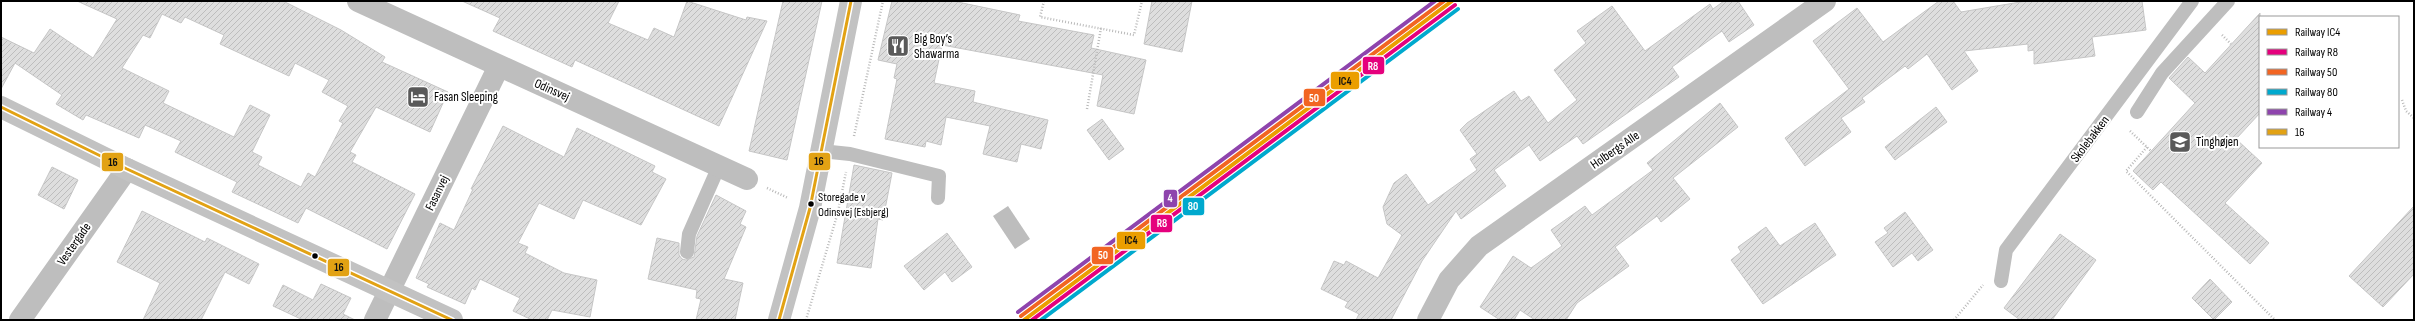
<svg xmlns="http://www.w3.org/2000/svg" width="2415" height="321" font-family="'Sofia Sans Condensed',sans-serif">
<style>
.water{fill:#bdbdbd}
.building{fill:url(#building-hatch);stroke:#c6c6c6;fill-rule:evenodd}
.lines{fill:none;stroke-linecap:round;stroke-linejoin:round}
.path{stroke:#b9b9b9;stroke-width:2.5;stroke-dasharray:1 2;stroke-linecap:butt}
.lane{stroke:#bebebe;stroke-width:14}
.street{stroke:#bebebe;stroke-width:22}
.secondary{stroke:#c2c2c2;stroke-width:22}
.bus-1-casing{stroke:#fff;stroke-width:6}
.bus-1{stroke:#e2a214;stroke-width:3}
.rail-1-casing{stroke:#fff;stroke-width:7}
.rail-2-casing{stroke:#fff;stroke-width:7}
.rail-3-casing{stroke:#fff;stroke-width:7}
.rail-4-casing{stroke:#fff;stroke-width:7}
.rail-5-casing{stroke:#fff;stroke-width:7}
.rail-1{stroke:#eb9e00;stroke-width:4}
.rail-2{stroke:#e5007d;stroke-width:4}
.rail-3{stroke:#f26522;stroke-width:4}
.rail-4{stroke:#00a9ce;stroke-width:4}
.rail-5{stroke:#8e44ad;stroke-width:4}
.bus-dot{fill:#000;stroke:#fff;stroke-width:1.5}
.labels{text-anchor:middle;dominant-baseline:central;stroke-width:4;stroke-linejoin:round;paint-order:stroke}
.bus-label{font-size:12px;fill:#000;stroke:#fff;text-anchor:start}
.poi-label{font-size:13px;fill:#000;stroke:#fff;text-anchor:start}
.street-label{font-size:13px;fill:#000;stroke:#fff}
.line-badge{stroke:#fff;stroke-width:1.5}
.badge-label{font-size:11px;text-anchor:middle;font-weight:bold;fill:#fff}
.pale-badge-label{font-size:11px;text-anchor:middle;font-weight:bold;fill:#111}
</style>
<defs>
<pattern id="building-hatch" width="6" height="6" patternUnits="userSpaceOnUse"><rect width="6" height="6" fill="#dedede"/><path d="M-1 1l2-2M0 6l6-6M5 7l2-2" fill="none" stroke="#bdbdbd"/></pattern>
</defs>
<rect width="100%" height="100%" fill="#fff"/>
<path class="water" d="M1008,206l22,33 -15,10 -22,-33z"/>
<path class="building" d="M77,1h206l58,29 44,27 -3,5 66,30 -18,40 -54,-25 -26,45 6,3 -4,7 63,32 -28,55 -81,-41 -8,15 -66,-31 5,-10 -62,-30 6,-11 -36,-16 -6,13 -53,-23 -3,5 -27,-16 6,-9 -47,-32 -14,26v-52l33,16 16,-24 43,29 24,-39zM162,14l19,9 4,-6 39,18 -4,9 69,32 6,-13 34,17 -7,12 26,14 -9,15 4,2 -28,54 -7,-4 -7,14 -43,-22 4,-8 -10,-5 18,-37 -20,-10 -16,32 -71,-34 6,-12 -47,-23 21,-33 7,3z
M462,1h157l-11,22 40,17 6,-12 20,9 13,-36 59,19 1,-3 20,4 -48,105 -144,-66 -3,7 -79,-36 7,-13z
M783,1h39l-35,159 -38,-9z
M892,1h61l67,14 -2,6 76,14 -3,13 55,12 -12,54 -37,-8 6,-31 -161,-30 -8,38 41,8 -2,11 75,18 -7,29 -20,-5 -4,18 -34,-8 7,-28 -44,-9 -5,28 -15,-4 -1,6 -40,-8 12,-60 -3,-1 3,-14 -19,-4z
M1152,1h40l-10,51 -38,-8z
M1724,1h14l16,24 -25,17 -7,-11 -50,36 7,10 -96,67 -6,-8 -37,25 -11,-16 -35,25 12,16 -45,33 -5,-8 -34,50 -31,59h-35l3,-6 -14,-7 3,-5 -27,-13 13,-28 10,4 2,-4 32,17 24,-43 -15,-11 -4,-17 11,-24 12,-9 22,31 49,-35 -7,-11 7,-5 -17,-24 7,-7 47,-32 7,10 8,-5 19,27 29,-23 -23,-30 32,-27 -9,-12 35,-25 33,45 65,-47 3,5z
M1939,1h14l8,11 65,-11h116l4,29 -54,7 3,19 -61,8v-14l-6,1v-7l-64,7 14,20 -26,19 -25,-36 -19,15 -3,-3 -43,32 3,4 -24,16 10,14 -46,34 -20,-28 64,-49 -36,-48 44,-33 26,34z
M2260,13v100l-24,26 26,24 -37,40 44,40 -19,21 -89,-82 -8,8 -20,-19 62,-68 -26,-25 19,-21 17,16z
M1720,103l18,24 -65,51 17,21 -29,23 -4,-6 -42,31 14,19 -52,37 -11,17h-31l-15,-10 -6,10h-14l-20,-13 33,-51 18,12 31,-22 -11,-16 34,-24 7,9 61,-45 -6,-7z
M1936,107l11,15 -52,38 -10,-13z
M1102,119l22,30 -15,11 -22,-30z
M503,126l61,31 13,-29 78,38 -3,6 14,7 -25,46 -58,-25 -9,19 -35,-16 -21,40 10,4 -3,6 39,20 33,7 -7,37 -38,-7 -5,10h-15l-19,-9 7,-13 -40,-19 -5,11 -3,-2 -7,16 -38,-17 2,-3 -13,-6 24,-55 14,7 19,-41h-2z
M854,165l38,8 -9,47 -5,-1 -7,49 -34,-5z
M52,167l26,13 -14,29 -26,-14z
M716,195l30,16 -6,13 6,3 -22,52 19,4 -8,37h-39l5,-21 -5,-1 1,-8 -49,-11 9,-41 22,5v12l3,4 4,1 8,-3 3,-21z
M2414,206v68l-31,33 -34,-31z
M142,211l63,31 2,-4 52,26 -10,20 -24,-12 -24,48h-58l17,-37 -43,-21z
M1905,212l28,38 -15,11 -6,-8 -19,14 -18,-25 13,-9 -4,-5z
M1815,223l21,32 -73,49 -32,-44 10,-8 -3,-5 28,-20 14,19z
M947,233l25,34 -20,15 -7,-10 -21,18 -20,-24z
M2060,234l36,26 -44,60h-32l-16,-12z
M2210,279l22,23 -18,18 -22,-22z
M321,284l30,14 -8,16 12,6h-52l-30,-14 10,-21 30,15z"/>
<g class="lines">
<path class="path" d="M1044,1l-4,16 94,18 8,-34
M2222,35l9,9
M2402,100l4,11 8,7
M1087,109l14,-81
M2130,131l21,20
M854,136l29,-135
M2147,147l-21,24 149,149
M767,188l21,10
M806,320l32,-108 8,-40
M1954,320l29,-35"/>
<path class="lane" d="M2137,112l25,-39 66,-72
M821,151l29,3 89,22 -1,22
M687,252l2,-18 30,-68
M2001,281l5,-31 186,-249"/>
<path class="street" d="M358,1l389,178
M20,320l107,-151
M375,320l124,-254
M1428,320l21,-40 30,-34 346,-245"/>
<path class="secondary" d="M1,107l126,62 325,151
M779,320l31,-112 41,-207"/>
<g class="bus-1-casing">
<path id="bus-1" d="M1,107l126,62 325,151
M779,320l31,-112 41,-207"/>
</g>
<use href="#bus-1" class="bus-1"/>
<g class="rail-1-casing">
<path id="rail-1" d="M1024,320l428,-319"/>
</g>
<g class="rail-2-casing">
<path id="rail-2" d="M1032,320l423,-315"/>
</g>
<g class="rail-3-casing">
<path id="rail-3" d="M1021,316l423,-315"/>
</g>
<g class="rail-4-casing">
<path id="rail-4" d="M1041,320l417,-311"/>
</g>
<g class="rail-5-casing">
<path id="rail-5" d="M1018,312l417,-311"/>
</g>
<use href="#rail-1" class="rail-1"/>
<use href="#rail-2" class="rail-2"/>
<use href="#rail-3" class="rail-3"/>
<use href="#rail-4" class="rail-4"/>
<use href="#rail-5" class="rail-5"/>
</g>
<defs>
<g id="restaurant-square" transform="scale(1.15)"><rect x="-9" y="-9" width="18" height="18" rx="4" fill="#595959" stroke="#fff"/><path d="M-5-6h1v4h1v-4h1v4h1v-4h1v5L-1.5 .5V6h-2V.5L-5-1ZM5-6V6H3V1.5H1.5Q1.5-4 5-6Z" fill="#fff"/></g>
<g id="hotel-square" transform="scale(1.15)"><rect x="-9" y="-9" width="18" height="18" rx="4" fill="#595959" stroke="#fff"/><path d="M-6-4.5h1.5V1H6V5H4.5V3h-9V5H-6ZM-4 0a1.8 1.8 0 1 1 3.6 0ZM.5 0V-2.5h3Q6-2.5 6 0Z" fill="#fff"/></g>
<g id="school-square" transform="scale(1.15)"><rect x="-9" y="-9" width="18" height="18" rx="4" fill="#595959" stroke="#fff"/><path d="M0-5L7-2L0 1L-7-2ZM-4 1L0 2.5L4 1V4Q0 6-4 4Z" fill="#fff"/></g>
</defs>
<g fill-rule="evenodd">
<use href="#restaurant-square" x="898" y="46"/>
<use href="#hotel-square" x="418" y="97"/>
<use href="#school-square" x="2180" y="142"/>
</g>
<g class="bus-dot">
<circle cx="811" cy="204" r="3.5"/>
<circle cx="315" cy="256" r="3.5"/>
</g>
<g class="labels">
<g class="bus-label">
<text x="818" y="197">Storegade v<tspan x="818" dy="15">Odinsvej (Esbjerg)</tspan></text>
</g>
<g class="poi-label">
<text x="914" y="39">Big Boy’s<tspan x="914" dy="15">Shawarma</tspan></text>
<text x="434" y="97">Fasan Sleeping</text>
<text x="2196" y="142">Tinghøjen</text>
</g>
<g class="street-label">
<text transform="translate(552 90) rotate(24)">Odinsvej</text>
<text transform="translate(2090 139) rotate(-53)">Skolebakken</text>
<text transform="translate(1615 150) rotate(-35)">Holbergs Alle</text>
<text transform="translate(437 193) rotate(-64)">Fasanvej</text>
<text transform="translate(74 244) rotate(-55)">Vestergade</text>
</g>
</g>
<g class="line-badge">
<rect x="1362" y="56" width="23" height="19" rx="4" fill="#e5007d"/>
<rect x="1330" y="71" width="30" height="19" rx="4" fill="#eb9e00"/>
<rect x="1303" y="88" width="23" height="19" rx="4" fill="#f26522"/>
<rect x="808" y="152" width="23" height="19" rx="4" fill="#e2a214"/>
<rect x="101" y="152" width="23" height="20" rx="4" fill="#e2a214"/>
<rect x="1163" y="189" width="15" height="19" rx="4" fill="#8e44ad"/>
<rect x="1182" y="197" width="23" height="19" rx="4" fill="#00a9ce"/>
<rect x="1150" y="214" width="23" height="19" rx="4" fill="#e5007d"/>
<rect x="1116" y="231" width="30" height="19" rx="4" fill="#eb9e00"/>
<rect x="1091" y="246" width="23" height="19" rx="4" fill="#f26522"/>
<rect x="327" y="258" width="23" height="19" rx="4" fill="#e2a214"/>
</g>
<g class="badge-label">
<text x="1373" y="70">R8</text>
<text x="1314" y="102">50</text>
<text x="1170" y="202">4</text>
<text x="1193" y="210">80</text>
<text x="1162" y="227">R8</text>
<text x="1103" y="259">50</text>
</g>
<g class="pale-badge-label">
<text x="1345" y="85">IC4</text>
<text x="819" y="165">16</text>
<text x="113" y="166">16</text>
<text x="1131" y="244">IC4</text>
<text x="339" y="271">16</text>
</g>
<rect width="2415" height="321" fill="none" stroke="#000000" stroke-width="4"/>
<rect x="2259" y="16" width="140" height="132" fill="#ffffff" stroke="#999999"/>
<rect x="2267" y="29" width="20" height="6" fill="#eb9e00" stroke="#999999"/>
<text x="2295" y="36" font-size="12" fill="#000000">Railway IC4</text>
<rect x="2267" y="49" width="20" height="6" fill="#e5007d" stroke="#999999"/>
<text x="2295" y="56" font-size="12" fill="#000000">Railway R8</text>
<rect x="2267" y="69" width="20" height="6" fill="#f26522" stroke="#999999"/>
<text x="2295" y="76" font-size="12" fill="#000000">Railway 50</text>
<rect x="2267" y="89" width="20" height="6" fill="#00a9ce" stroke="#999999"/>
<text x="2295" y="96" font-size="12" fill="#000000">Railway 80</text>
<rect x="2267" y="109" width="20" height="6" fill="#8e44ad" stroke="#999999"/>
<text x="2295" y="116" font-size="12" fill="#000000">Railway 4</text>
<rect x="2267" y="129" width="20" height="6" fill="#e2a214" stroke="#999999"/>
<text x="2295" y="136" font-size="12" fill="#000000">16</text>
</svg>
